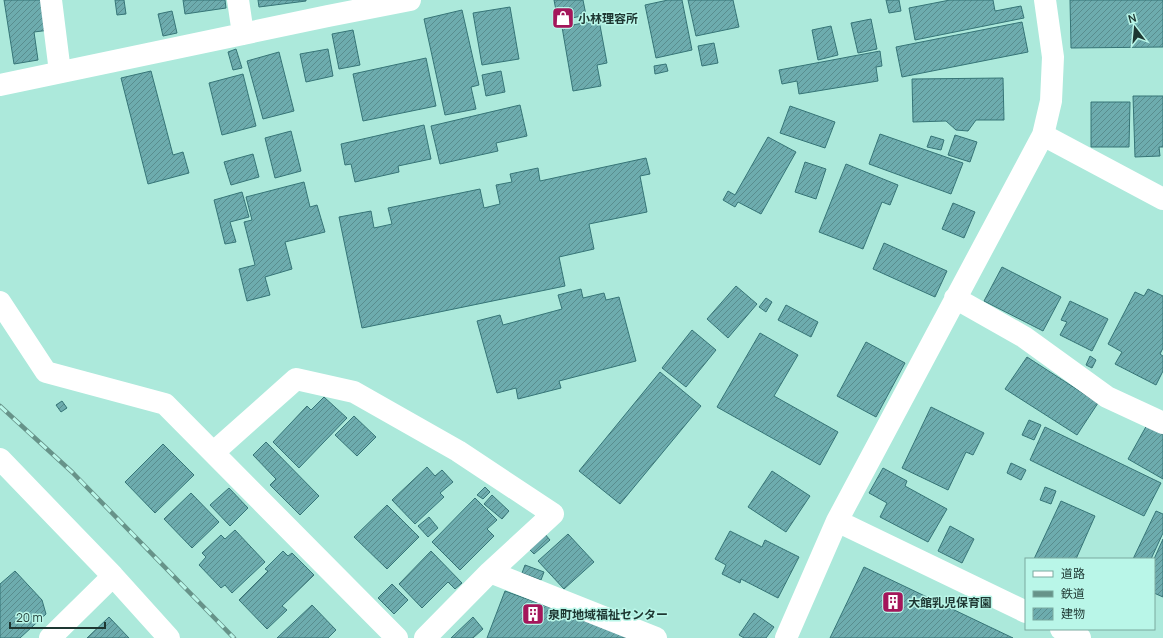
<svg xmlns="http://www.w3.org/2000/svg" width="1163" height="638" font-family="Manrope,'Noto Sans JP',sans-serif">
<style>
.building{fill:url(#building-hatch);stroke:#367577}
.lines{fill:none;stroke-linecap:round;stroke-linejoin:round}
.minor{stroke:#fff;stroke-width:22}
.rail-casing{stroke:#679389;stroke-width:4.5}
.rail{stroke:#b9f6e8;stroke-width:3;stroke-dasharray:9;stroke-linecap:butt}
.labels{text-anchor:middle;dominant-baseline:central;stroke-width:3;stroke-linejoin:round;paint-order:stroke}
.poi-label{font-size:12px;font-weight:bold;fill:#1e3732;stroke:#b9f6e8;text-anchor:start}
</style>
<defs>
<pattern id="building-hatch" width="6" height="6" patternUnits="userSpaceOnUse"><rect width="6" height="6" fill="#6dacae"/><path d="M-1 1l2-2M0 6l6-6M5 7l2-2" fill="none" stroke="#598d8e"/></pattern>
</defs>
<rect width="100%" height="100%" fill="#ace9db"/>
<path class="building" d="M4,0h42l4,30 -16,2 4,28 -24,4z
M115,0h9l2,14 -9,1z
M183,0h42l1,8 -41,6z
M258,0h48v1l-47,6z
M554,0h29l3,15 -28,6z
M668,0h14l10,50 -36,8 -11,-53z
M688,0h45l6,27 -43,9z
M886,0h13l2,11 -12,2z
M950,0h43l2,11 26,-5 3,12 -109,22 -6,-32z
M1070,0h93v47l-92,1z
M510,7l9,52 -37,6 -9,-52z
M462,10l17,75 -8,2 5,22 -31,6 -21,-96z
M172,11l5,22 -14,3 -5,-22z
M871,19l6,30 -19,4 -7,-30z
M599,20l8,43 -10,2 4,21 -28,5 -11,-64z
M1022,22l6,30 -126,25 -6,-30z
M831,26l7,29 -20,5 -6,-30z
M353,30l7,35 -21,4 -7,-35z
M714,43l4,20 -16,3 -4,-20z
M236,49l6,19 -9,2 -5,-18z
M328,49l5,27 -27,6 -6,-28z
M880,51l2,15 -6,1 2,14 -79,13 -2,-13 -15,3 -3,-14z
M279,52l15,59 -31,8 -16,-58z
M426,58l10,48 -73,15 -10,-47z
M666,64l2,7 -13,3 -1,-8z
M151,71l22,84 10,-3 6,21 -41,11 -27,-106z
M501,71l4,21 -19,4 -4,-21z
M243,74l13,52 -34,9 -13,-52z
M1003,78l1,42h-28l-8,11 -12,-1 -10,-9 -33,1 -1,-43z
M1133,96h30v51h-4l1,9 -25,1z
M1091,102h39l-1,45h-38z
M520,105l7,31 -31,7 2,8 -58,13 -9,-38z
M790,106l45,16 -10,26 -45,-15z
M424,125l7,34 -33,7 1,6 -44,10 -4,-18 -6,1 -4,-21z
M291,131l10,40 -26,7 -10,-40z
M880,134l83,29 -12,31 -82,-30z
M955,135l22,7 -7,20 -22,-7z
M931,136l13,4 -3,10 -14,-3z
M768,137l28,15 -35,62 -23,-12 -3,5 -12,-7 5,-9 7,4z
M253,154l6,23 -28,8 -7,-23z
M646,158l4,16 -10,2 7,36 -58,12 5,25 -35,8 6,29 -203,42 -23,-111 32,-6 3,17 18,-4 -4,-16 92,-19 4,19 16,-4 -4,-19 16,-3 -2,-8 28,-6 2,13z
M805,162l21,7 -10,30 -21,-7z
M846,164l52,21 -8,20 -8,-3 -19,47 -44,-17z
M304,182l6,25 7,-2 8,27 -40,10 7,27 -27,8 5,18 -23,6 -8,-32 16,-4 -11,-43 8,-2 -6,-23z
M242,192l7,25 -19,5 6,20 -11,2 -11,-44z
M953,203l22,9 -11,26 -22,-9z
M884,243l63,28 -12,26 -62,-28z
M1002,267l59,30 -18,34 -59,-30z
M736,286l21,18 -29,34 -21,-19z
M581,289l2,9 21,-5 2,7 13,-3 17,64 -77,20 2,7 -43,11 -2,-11 -19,5 -20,-72 23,-6 3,10 59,-16 -4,-14z
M1148,289l15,7v52l-3,6 3,2v15l-7,14 -41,-21 7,-12 -14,-8 27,-52 9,4z
M766,298l6,4 -6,10 -7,-5z
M1070,301l38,18 -16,32 -32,-16 7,-13 -6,-2z
M786,305l32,17 -7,15 -33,-17z
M692,330l24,20 -30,37 -24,-19z
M760,333l38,22 -24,41 64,36 -18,33 -103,-58z
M866,342l39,21 -29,54 -39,-21z
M1090,356l6,4 -4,8 -6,-3z
M1027,357l71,46 -21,32 -72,-46z
M660,372l41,34 -81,98 -41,-33z
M324,397l23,21 -48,50 -26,-26 34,-36 4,4z
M62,401l5,7 -6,4 -5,-7z
M931,407l53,26 -11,22 -7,-3 -18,38 -46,-22z
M354,416l22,21 -19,19 -22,-21z
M1029,420l12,5 -7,15 -12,-5z
M1148,423l15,8v48l-35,-20z
M1045,427l116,56 -17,33 -114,-56z
M266,442l53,54 -19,19 -30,-30 6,-6 -23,-24z
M163,444l31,31 -39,38 -30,-31z
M1011,463l15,7 -5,10 -14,-7z
M427,467l8,9 7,-6 11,12 -13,11 4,4 -29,27 -23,-24z
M883,468l24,13 -2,5 42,23 -19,33 -48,-25 7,-14 -18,-10z
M772,471l38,25 -24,36 -38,-25z
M485,487l5,5 -7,7 -6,-4z
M1045,487l11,4 -5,13 -11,-4z
M229,488l19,20 -18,18 -20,-21z
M191,493l28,29 -27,26 -28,-29z
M492,495l17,16 -7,8 -18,-15z
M475,498l22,22 -10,9 7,7 -34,34 -28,-28z
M1061,501l34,15 -19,43h-42z
M387,505l32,32 -32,32 -33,-32z
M1156,511l7,3v19l-12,26h-18z
M429,517l9,11 -10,9 -10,-11z
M950,526l24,13 -12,24 -24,-12z
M235,530l30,32 -33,31 -7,-8 -4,3 -22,-23 7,-8 -4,-4 19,-18 4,4z
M730,531l32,16 3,-7 34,17 -21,41 -37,-19 -1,4 -18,-9 4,-9 -11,-6z
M544,533l6,7 -16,14 -7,-7z
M568,534l26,28 -30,27 -26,-28z
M1163,539v58l-9,-4v-34z
M283,551l5,5 4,-3 22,22 -32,31 5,4 -20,19 -28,-29 29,-29 -3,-2z
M431,551l31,32 -7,6 -7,-7 -26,26 -23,-24z
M525,565l19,7 -3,8 -19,-7z
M864,567l149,71h-183z
M15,571l27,29 4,14 -26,24h-20v-54z
M392,584l16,16 -14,14 -16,-16z
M505,591l129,47h-147z
M312,605l24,25 -8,8h-51z
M754,613l20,14 -8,11h-22l-5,-3z
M109,617l20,21h-42z
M473,617l10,12 -10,9h-22z"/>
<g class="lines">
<path class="minor" d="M51,0l9,72
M238,0l5,34
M0,85l328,-69 82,-16
M1043,135l120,64
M955,298l69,39 83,60 56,26
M0,302l46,70 119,32 232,234
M214,452l82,-73 58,13 104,59 95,63 -63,58 -65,66
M0,459l113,117 56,62
M837,521l189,91
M490,572l166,66
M1061,629l19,9
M50,638l63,-62
M786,638l51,-117 206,-386 8,-34 2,-44 -8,-57"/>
<g class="rail-casing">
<path id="rail" d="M0,406l72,66 162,166"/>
</g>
<use href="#rail" class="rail"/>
</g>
<defs>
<g id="shop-square" transform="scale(1.15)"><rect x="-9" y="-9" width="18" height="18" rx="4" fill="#a4165a" stroke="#b9f6e8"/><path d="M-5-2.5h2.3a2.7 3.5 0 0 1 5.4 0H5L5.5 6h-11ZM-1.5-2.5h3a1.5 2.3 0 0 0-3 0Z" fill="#fff"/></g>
<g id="building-square" transform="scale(1.15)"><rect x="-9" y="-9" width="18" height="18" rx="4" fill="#a4165a" stroke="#b9f6e8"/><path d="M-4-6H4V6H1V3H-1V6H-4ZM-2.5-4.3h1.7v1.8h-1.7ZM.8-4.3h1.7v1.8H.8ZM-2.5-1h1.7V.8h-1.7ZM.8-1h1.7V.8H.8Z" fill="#fff"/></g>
</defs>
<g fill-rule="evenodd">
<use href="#shop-square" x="563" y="18"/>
<use href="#building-square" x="893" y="602"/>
<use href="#building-square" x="533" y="614"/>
</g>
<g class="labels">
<g class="poi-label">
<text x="578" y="18">小林理容所</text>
<text x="908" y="602">大館乳児保育園</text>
<text x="548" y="614">泉町地域福祉センター</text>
</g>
</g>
<rect x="1025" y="558" width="130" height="72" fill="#b9f6e8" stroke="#7baa9f"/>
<rect x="1033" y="571" width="20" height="6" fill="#ffffff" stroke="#7baa9f"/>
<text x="1061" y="578" font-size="12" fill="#1e3732">道路</text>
<rect x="1033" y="591" width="20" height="6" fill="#679389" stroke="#7baa9f"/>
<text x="1061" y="598" font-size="12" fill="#1e3732">鉄道</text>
<rect x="1033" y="608" width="20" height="12" fill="url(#building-hatch)" stroke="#7baa9f"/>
<text x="1061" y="618" font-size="12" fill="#1e3732">建物</text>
<g transform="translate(1135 28) rotate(344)" stroke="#b9f6e8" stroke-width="3" paint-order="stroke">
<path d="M0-3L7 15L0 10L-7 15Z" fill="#1e3732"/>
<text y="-6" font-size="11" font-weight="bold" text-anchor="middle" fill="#1e3732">N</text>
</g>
<path d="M10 622v6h95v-6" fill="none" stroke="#1e3732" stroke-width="2"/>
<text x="16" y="622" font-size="12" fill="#1e3732" stroke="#b9f6e8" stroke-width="3" paint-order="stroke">20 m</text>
</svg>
